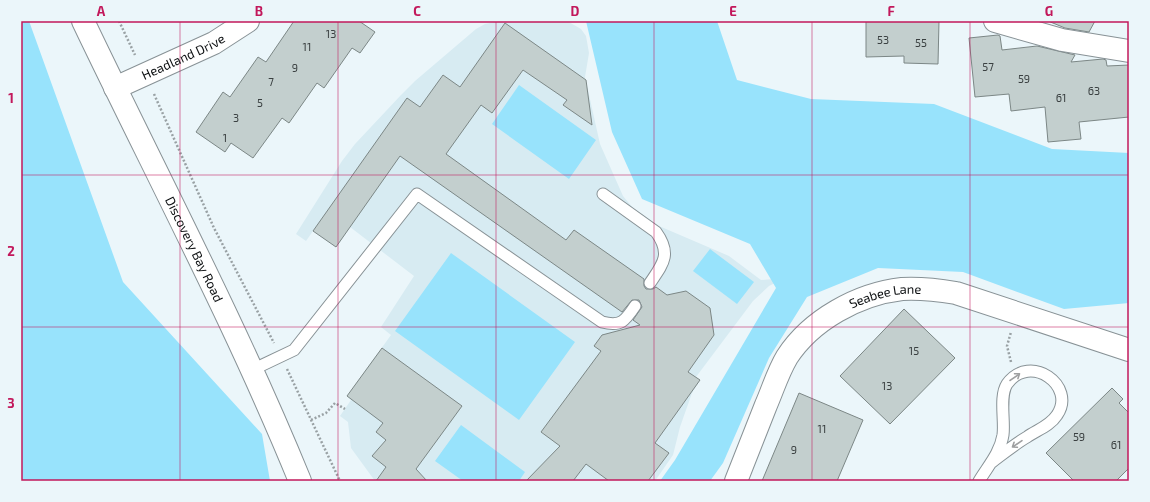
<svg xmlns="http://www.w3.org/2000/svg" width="1150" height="502" font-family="'Exo 2',sans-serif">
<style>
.built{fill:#d7ebf2}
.green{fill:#98e3fc}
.building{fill:#c3cfce;stroke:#7c8786}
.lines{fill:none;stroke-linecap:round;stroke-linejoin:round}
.service-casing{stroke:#889296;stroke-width:13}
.minor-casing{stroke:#889296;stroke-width:24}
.tertiary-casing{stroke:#889296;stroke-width:24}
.path{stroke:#99a1a4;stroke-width:2.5;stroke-dasharray:2 2;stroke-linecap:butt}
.service{stroke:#fff;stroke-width:11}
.minor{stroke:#fff;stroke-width:22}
.tertiary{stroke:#fff;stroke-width:22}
.oneway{stroke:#9e9fa0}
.grid{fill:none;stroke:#c2185b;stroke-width:1;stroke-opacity:0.55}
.labels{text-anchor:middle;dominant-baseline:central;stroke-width:3.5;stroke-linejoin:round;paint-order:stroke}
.number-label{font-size:11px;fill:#3a4041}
.street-label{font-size:13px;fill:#0d1012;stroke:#ebf6fa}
.neatline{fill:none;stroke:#c2185b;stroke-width:1.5}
.grid-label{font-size:13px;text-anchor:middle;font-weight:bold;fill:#c2185b}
</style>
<rect width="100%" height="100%" fill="#ebf6fa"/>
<path class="built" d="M499,21h68l14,8 5,7 3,17 -4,24 15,67 23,52 10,12 26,18 70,30 32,24 24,-2 -16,8 -16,15 -57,76 4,3 -8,13 -12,34 -7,28 -18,26h-280l-24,-33 -3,-26 -8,-6 11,-16 -4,-4 44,-61 -10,-8 33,-51 -64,-49 -14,20 -23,-16 -7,10 -10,-7 46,-73 13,-17 46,-49 14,-14 61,-52 9,-5z"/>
<path class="green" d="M21,21h8l94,261 139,152 8,47h-249z
M586,21h131l20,59 74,19 123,5 118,45 77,4v150l-65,6 -101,-37 -85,-4 -71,29 -38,61 -46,105 -13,18h-50l15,-21 101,-172 -26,-44 -108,-45 -30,-67z
M519,85l77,55 -27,39 -77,-55z
M710,249l44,33 -17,22 -44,-33z
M451,253l124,89 -56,78 -124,-89z
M461,425l64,47 -6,9h-56l-28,-20z"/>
<path class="building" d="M294,21h65l16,11 -15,21 -8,-5 -28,40 -7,-5 -28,40 -7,-5 -29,40 -22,-15 -6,9 -29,-20 27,-40 7,5 28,-40 8,5z
M866,21h73l-1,43 -34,-1v-7l-38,1z
M1048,21h47l-6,11 -24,-4z
M505,23l81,57 6,45 -29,-20 4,-5 -44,-30 -31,43 -11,-8 -35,49 120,86 8,-10 70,49v7l2,3h7l3,-2 11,8 19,-4 24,17 4,27 -26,37 12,8 -45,63 14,10 -21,28h-39l-23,-17 -13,17h-47l34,-35 -19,-14 60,-81 -7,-5 8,-11 38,-10 -7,-5 9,-13 -3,-7h-7l-10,12 -222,-156 -64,91 -23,-16 94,-133 13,9 23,-32 17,12z
M998,35l2,1 2,14 35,-4 38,9 -4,7 32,-3 3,1 1,6 22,-1v52l-50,5 2,17 -33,3 -3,-35 -34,4 -2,-17 -34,3 -6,-59z
M904,309l51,49 -65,66 -50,-48z
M382,348l80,58 -46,63 11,12h-51l10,-14 -14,-11 14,-16 -10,-8 7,-9 -36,-27z
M1112,388l11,11 -4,4 10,10v55l-13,13h-42l-28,-28z
M799,393l64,27 -26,61h-75z"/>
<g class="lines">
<g class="service-casing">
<path id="service" d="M603,194l53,38c16,22 7,32 -6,51
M252,370l42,-20 123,-156 185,128c19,5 23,-1 33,-16
M979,481c9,-15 21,-28 24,-46 2,-14 -4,-39 4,-51 23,-32 70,2 50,31 -7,11 -20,15 -30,22 -12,7 -23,16 -35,25"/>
</g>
<g class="minor-casing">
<g id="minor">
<path d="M995,21l67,19 67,11"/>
<path id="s1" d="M115,88l99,-45 34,-22"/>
<path id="s2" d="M736,481c10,-25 20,-51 30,-76 7,-16 12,-33 21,-48 24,-37 71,-63 115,-68 18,-1 36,1 54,4l173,57"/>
</g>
</g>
<g class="tertiary-casing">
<g id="tertiary">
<path id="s3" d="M83,21c73,153 153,303 217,460"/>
</g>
</g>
<path class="path" d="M119,21l16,34
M154,94l60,134 60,115
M1011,362l-4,-16 4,-14
M287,369l53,112
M311,420l15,-7 9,-10 10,6"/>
<use href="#service" class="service"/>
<use href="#minor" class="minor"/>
<use href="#tertiary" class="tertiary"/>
</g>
<defs><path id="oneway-shaft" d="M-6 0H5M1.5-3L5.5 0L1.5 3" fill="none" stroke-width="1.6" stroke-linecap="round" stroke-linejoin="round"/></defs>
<g class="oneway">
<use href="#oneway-shaft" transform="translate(1015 377) rotate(-35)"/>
<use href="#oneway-shaft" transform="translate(1017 444) rotate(146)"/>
</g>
<path class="grid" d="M180,21v460M338,21v460M496,21v460M654,21v460M812,21v460M970,21v460M21,175h1108M21,327h1108"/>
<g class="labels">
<g class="number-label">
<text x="331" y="33">13</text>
<text x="883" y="39">53</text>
<text x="921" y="42">55</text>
<text x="307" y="46">11</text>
<text x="988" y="66">57</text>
<text x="295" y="67">9</text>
<text x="1024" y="78">59</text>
<text x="271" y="81">7</text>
<text x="1094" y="90">63</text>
<text x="1061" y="97">61</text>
<text x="260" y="102">5</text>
<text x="236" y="117">3</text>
<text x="225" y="137">1</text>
<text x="914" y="350">15</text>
<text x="887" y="385">13</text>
<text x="822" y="428">11</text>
<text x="1079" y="436">59</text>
<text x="1116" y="444">61</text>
<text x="794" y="449">9</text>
</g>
<g class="street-label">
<text stroke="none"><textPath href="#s1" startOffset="75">Headland Drive</textPath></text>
<text stroke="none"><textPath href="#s3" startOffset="254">Discovery Bay Road</textPath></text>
<text stroke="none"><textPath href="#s2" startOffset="254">Seabee Lane</textPath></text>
</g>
</g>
<rect width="1150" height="502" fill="none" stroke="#ebf6fa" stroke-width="44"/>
<rect x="22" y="22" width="1106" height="458" class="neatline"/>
<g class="grid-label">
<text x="101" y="16">A</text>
<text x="259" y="16">B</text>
<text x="417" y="16">C</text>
<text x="575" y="16">D</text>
<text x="733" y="16">E</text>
<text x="891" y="16">F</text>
<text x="1049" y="16">G</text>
<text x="11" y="103">1</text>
<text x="11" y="256">2</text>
<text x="11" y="408">3</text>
</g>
</svg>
